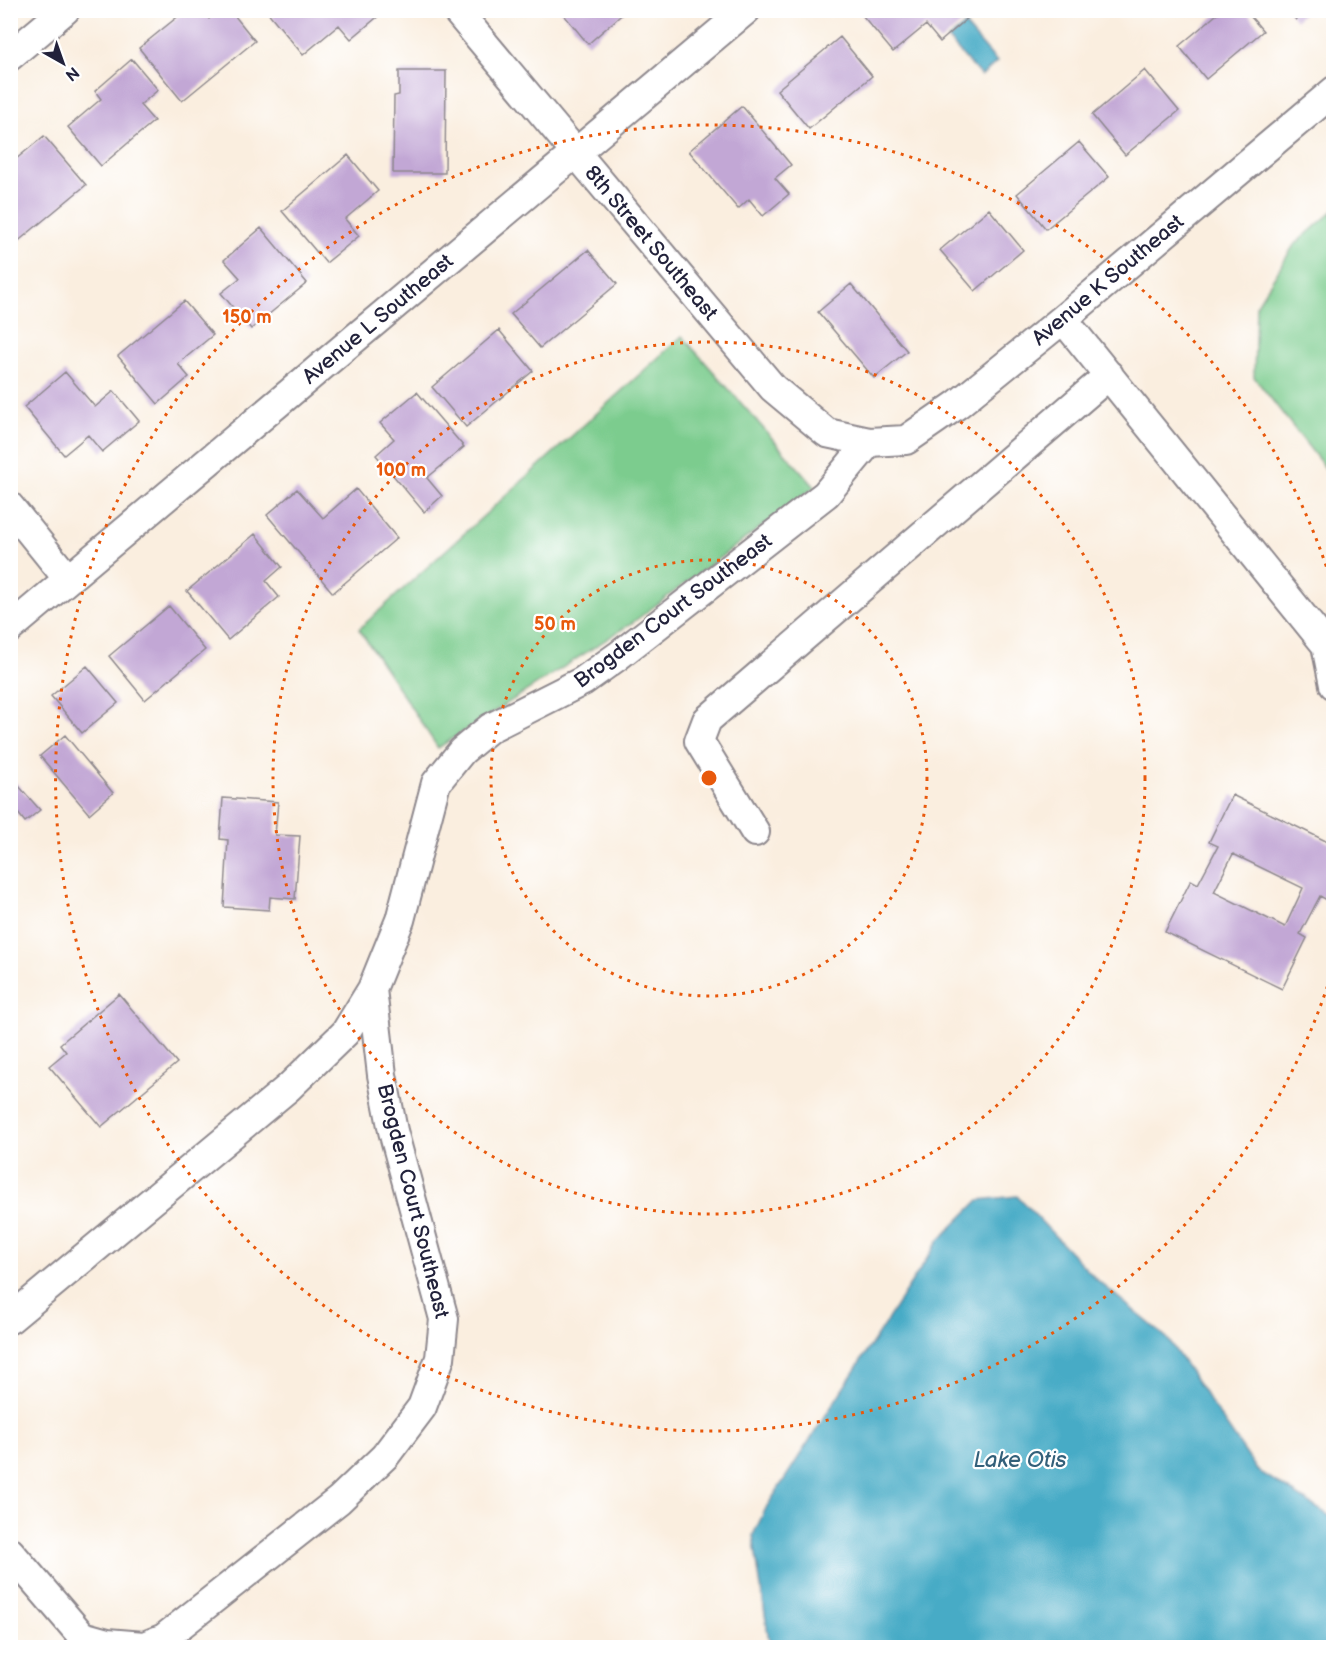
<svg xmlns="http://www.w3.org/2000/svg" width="1344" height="1658" font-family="'Balsamiq Sans',sans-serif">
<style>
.green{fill:#7ccc8e;stroke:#4f7764;stroke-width:1.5}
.water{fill:#47abc6;stroke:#346680;stroke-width:1.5}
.building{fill:#c2a7d5;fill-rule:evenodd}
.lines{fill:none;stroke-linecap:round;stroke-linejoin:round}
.minor-casing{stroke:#8e888d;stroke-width:32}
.minor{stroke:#fff;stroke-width:28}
.ring{fill:none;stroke:#e8590c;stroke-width:3;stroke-dasharray:3 6}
.labels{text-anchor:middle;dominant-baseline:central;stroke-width:4.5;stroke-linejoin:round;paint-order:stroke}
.street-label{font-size:21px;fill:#22223b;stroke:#fff}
.water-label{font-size:22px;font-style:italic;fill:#33607a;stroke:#fff}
.centre{fill:#e8590c;stroke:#fff;stroke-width:3}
.ring-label{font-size:18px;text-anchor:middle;font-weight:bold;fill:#e8590c;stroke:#fff;stroke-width:4.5;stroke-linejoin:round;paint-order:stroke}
</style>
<rect width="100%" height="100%" fill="#fff"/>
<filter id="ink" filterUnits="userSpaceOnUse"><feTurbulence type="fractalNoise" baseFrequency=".0167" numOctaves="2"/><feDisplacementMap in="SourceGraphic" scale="12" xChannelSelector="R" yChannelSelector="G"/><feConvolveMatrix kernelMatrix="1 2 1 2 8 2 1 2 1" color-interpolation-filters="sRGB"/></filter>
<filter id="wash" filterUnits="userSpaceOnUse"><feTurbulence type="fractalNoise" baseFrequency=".008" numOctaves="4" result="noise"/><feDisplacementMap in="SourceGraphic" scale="24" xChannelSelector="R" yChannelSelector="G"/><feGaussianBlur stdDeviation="1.35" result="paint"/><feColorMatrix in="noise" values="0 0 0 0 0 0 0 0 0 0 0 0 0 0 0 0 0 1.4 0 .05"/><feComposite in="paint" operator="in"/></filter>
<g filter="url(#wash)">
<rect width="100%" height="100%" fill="#faeedf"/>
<path class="green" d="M1333,211v267l-79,-101 2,-71 38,-61z
M682,336l133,151 -183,136 -194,125 -79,-119z"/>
<path class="water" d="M965,25l32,37 -16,14 -33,-37z
M1017,1196l79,83 71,59 90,132 76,48v129h-563l-17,-112 14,-29 172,-266 40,-40z"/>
<g id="blocks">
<path class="building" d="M186,10h16l7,9 10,-9h11l25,31 -73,60 -43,-53z
M266,10h114l2,3 -31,26 -12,-14 -36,30z
M560,10h67l-39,34z
M870,10h107l-37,32 -14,-17 -33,27 -30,-36z
M1222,10h23l18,21 -57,48 -27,-33z
M1288,10h19l-11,10z
M840,37l32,39 -63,53 -32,-39z
M132,59l26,31 -18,15 14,16 -53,45 -33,-39 33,-28 -6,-8z
M1145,70l34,41 -54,44 -33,-40z
M399,71h47l-1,102h-52l1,-77 5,-1z
M742,106l49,59 -16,13 14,16 -26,22 -14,-17 -11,10 -49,-58z
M44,136l42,49 -76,63v-84z
M1079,142l30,35 -63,52 -29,-35z
M348,155l30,36 -33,28 14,17 -33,27 -44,-52z
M989,209l34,41 -48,41 -35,-41z
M261,228l46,55 -56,46 -30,-36 19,-15 -16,-18z
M588,250l29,34 -77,64 -29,-34z
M851,284l56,67 -33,27 -56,-66z
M184,301l29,34 -35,29 11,13 -31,27 -40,-48z
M499,330l34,41 -67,56 -34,-40z
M65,372l30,35 19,-16 25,30 -37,31 -14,-17 -24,20 -40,-48z
M417,392l47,55 -37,31 15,18 -18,16 -48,-57 18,-16 -14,-16z
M297,489l26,29 33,-29 41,49 -64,55 -66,-78z
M255,534l27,33 -16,14 13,16 -51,43 -41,-49z
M169,606l36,44 -60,50 -36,-44z
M87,666l31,37 -36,30 -31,-37z
M65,735l48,58 -24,21 -49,-58z
M10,776l30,34 -15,12 -7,-9 -8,6z
M1232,795l102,50v41l-7,14 -7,-4 -20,38 7,4 -25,51 -117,-57 26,-52 7,4 20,-38 -9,-4zM1233,854l70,34 -18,39 -71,-35z
M223,798l55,4 -3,33 25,1 -5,63 -25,-2 -1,13 -45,-3 4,-67 -8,-1z
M119,994l58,69 -76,64 -52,-61 17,-14 -6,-8z"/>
</g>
</g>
<g filter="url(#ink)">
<use href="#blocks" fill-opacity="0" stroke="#8e888d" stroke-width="1.5"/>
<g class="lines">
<g class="minor-casing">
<path id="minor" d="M456,10l317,378 54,45 42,9 37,-2 52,-36 105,-85 271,-228
M10,56l55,-46
M1063,319l263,326 8,40
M10,507l58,72
M10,628l736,-618
M755,832l-56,-91 8,-21 402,-345
M10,1319l278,-231 57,-55 27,-44 28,-69 36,-137 26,-32 28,-23 93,-47 35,-25 208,-162 43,-52
M10,1552l72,84 25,7 37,3 20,-8 175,-138 46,-44 37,-49 18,-49 4,-39 -51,-188 -11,-56 -10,-86"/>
</g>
<use href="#minor" class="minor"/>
</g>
</g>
<g class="ring">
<circle cx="709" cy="778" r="218"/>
<circle cx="709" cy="778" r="436"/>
<path d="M1333 969A653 653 0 1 1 1333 587"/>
</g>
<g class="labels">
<g class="street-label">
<text transform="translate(651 243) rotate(50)">8th Street Southeast</text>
<text transform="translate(1108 280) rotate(-40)">Avenue K Southeast</text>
<text transform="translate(378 319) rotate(-40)">Avenue L Southeast</text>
<text transform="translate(673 611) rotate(-37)">Brogden Court Southeast</text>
<text transform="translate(413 1201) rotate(76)">Brogden Court Southeast</text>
</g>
<g class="water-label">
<text x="1020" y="1460">Lake Otis</text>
</g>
</g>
<circle cx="709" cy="778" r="9" class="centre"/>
<g class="ring-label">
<text x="247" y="323">150 m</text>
<text x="401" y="476">100 m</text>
<text x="555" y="630">50 m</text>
</g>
<rect width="1344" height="1658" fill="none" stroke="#fff" stroke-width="36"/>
<g transform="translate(63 63) rotate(140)" stroke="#ffffff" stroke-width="4.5" paint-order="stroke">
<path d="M0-4.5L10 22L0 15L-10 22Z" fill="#22223b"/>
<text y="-9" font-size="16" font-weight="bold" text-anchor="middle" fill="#22223b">N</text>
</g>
</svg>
